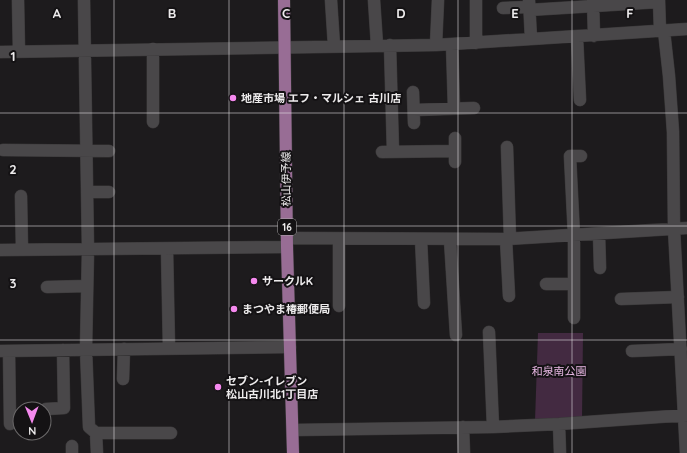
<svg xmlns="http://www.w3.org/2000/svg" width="687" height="453" font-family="Quicksand,'Noto Sans JP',sans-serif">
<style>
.green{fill:#432a41}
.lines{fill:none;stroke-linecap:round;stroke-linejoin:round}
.minor-casing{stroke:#3a3839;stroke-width:13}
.primary-casing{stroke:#3a3839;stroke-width:13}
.minor{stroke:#494749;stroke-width:12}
.primary{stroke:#986d95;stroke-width:12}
.grid{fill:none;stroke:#edebec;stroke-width:1;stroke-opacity:0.55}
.poi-dot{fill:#f589ee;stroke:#141214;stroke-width:1.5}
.labels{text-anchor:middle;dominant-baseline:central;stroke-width:4;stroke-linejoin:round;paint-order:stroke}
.shield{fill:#141214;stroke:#acaaab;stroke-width:1}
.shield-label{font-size:10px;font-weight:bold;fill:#edebec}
.poi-label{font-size:11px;font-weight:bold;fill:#edebec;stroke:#141214;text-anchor:start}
.street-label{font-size:11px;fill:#edebec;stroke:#141214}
.park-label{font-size:11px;fill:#e8b7e3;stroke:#141214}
.grid-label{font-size:13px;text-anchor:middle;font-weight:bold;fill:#edebec;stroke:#141214;stroke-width:4;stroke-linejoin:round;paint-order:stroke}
</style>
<rect width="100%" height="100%" fill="#1d1b1d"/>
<path class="green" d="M538,333h45l-1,86 -47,2z"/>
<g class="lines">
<g class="minor-casing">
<path id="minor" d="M18,0l1,52
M84,0l4,250 -2,99 3,78 7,6 1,20
M331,0l3,46
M374,0l3,45
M476,0v43
M529,0l2,39
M593,0l1,36
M659,0l1,31
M503,8l26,-1
M529,10l130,-8
M664,31l5,45 4,56 1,97 12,224
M577,37l3,63
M452,44l2,65
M390,45l3,107
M436,45l2,-45
M153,49v73
M0,52l436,-7 251,-16
M413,92l1,31
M414,110l60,-2
M455,138v24
M507,147l3,92
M3,150l106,1
M382,152l72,-1
M87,192h22
M21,196l1,54
M599,234l1,34
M287,238l219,1 181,-11
M339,239v67
M421,239l3,64
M506,239l3,57
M450,240l6,95
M167,249l2,99
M0,250l287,-3
M546,284h28
M47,287l40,-1
M621,299l57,-2
M574,318v-82l-4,-80h11
M489,332l4,95
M0,351l290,-4
M9,351l1,73
M632,351l49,-2
M123,379l1,-30
M46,409l18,-1 -1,-58
M559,424l1,29
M463,427l1,26
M293,430l200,-3 66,-3 128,-9
M96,433h75
M72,446v7"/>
</g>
<g class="primary-casing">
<path id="primary" d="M284,0l3,247 6,206"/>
</g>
<use href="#minor" class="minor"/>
<use href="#primary" class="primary"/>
</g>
<path class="grid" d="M114,0v453M229,0v453M344,0v453M458,0v453M572,0v453M0,113h687M0,226h687M0,340h687"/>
<g class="poi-dot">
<circle cx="233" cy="98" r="4"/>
<circle cx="254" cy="281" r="4"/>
<circle cx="234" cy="309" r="4"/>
<circle cx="218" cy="387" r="4"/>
</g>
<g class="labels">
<rect class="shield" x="278" y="219" width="18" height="16" rx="3"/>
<g class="shield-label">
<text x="287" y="227">16</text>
</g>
<g class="poi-label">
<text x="241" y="98">地産市場 エフ・マルシェ 古川店</text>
<text x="262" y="281">サークルK</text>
<text x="242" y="309">まつやま椿郵便局</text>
<text x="226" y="381">セブン-イレブン<tspan x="226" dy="13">松山古川北1丁目店</tspan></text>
</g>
<g class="street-label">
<text transform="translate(286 179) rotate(-90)">松山伊予線</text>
</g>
<g class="park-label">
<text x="559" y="371">和泉南公園</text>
</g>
</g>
<g class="grid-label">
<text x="57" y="18">A</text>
<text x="172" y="18">B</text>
<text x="286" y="18">C</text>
<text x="401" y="18">D</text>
<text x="515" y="18">E</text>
<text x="630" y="18">F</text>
<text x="13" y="61">1</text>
<text x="13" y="174">2</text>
<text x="13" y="288">3</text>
</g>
<g transform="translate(32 421) rotate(179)"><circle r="19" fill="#141214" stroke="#6b696a"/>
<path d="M0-3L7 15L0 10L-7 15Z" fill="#f589ee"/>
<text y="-6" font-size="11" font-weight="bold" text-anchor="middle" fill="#edebec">N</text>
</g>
</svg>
